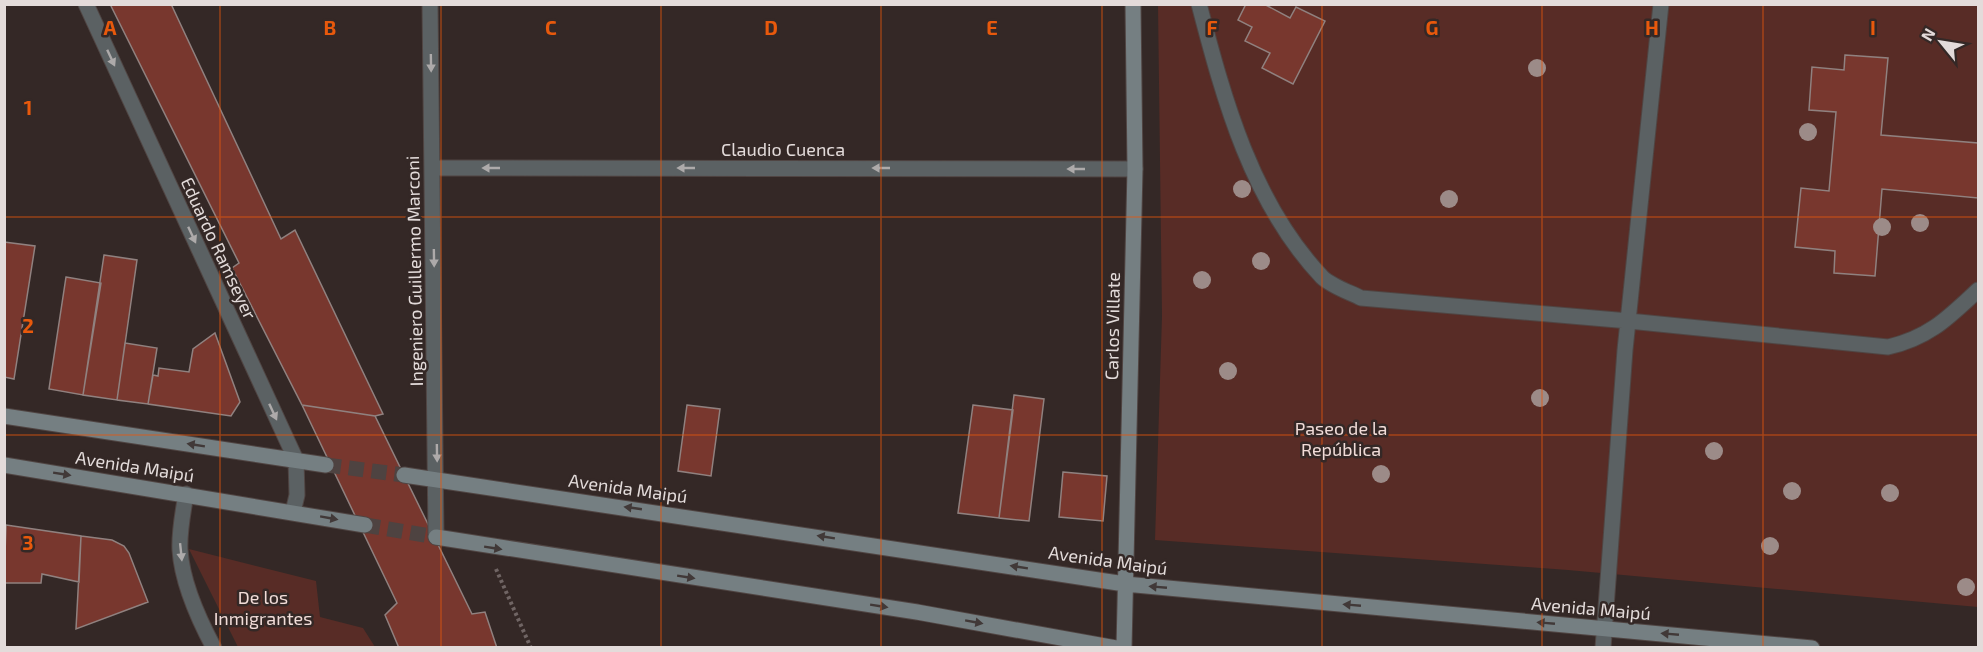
<svg xmlns="http://www.w3.org/2000/svg" width="1983" height="652" font-family="'Exo 2',sans-serif">
<style>
.green{fill:#582c26}
.building{fill:#78372e;stroke:#90817f;stroke-width:1.5}
.lines{fill:none;stroke-linecap:round;stroke-linejoin:round}
.secondary-tunnel{stroke:#4e4341;stroke-width:15;stroke-dasharray:15 8;stroke-linecap:butt}
.lane-casing{stroke:#504543;stroke-width:17}
.street-casing{stroke:#504543;stroke-width:17}
.secondary-casing{stroke:#504543;stroke-width:17}
.path{stroke:#706564;stroke-width:4;stroke-dasharray:3 3;stroke-linecap:butt}
.lane{stroke:#5b6163;stroke-width:15}
.street{stroke:#5b6163;stroke-width:15}
.secondary{stroke:#757f82;stroke-width:15}
.tree{fill:#9c8b88}
.oneway{fill:#adaaaa}
.oneway2{fill:#413938}
.grid{fill:none;stroke:#e8590c;stroke-width:1.5;stroke-opacity:0.55}
.labels{text-anchor:middle;dominant-baseline:central;stroke-width:5;stroke-linejoin:round;paint-order:stroke}
.street-label{font-size:18px;fill:#e3dbda;stroke:#342826}
.park-label{font-size:18px;fill:#f1dcd8;stroke:#342826}
.grid-label{font-size:20px;text-anchor:middle;font-weight:bold;fill:#e8590c;stroke:#342826;stroke-width:5;stroke-linejoin:round;paint-order:stroke}
</style>
<rect width="100%" height="100%" fill="#342826"/>
<path class="green" d="M1158,5h88l-8,14 14,8 -7,14 25,12 -7,15 29,16 33,-63 -28,-14 -7,11 -26,-13h714v138l-97,-8 6,-77 -42,-3 -1,15 -32,-3 -3,43 27,2 -7,79 -28,-3 -6,59 40,4 -1,22 41,3 7,-87 96,9v409l-410,-37 -413,-30 7,-224z
M189,549l127,32 4,36 43,11 12,19h-137z"/>
<path class="building" d="M110,4h61l110,235 14,-9 88,184 -8,2 -73,-11 -70,-137 7,-5z
M1246,4h18l26,14 6,-11 29,14 -32,63 -31,-16 8,-15 -25,-12 7,-14 -14,-7z
M1845,55l43,3 -7,77 97,8v55l-96,-9 -7,87 -41,-3 1,-22 -40,-4 6,-59 28,3 7,-79 -27,-2 3,-43 32,3z
M4,242l31,4 -21,133 -10,-2z
M104,255l33,5 -20,140 -34,-5z
M66,277l35,6 -18,112 -34,-6z
M215,333l25,69 -9,14 -83,-12 5,-29 5,1 1,-8 30,4 4,-23z
M125,343l32,5 -9,56 -31,-4z
M1014,395l30,4 -15,122 -30,-3z
M302,405l73,11 97,198 13,-2 12,36h-98l-14,-33 12,-12z
M687,405l33,4 -9,67 -33,-5z
M973,405l40,5 -14,108 -41,-5z
M1063,472l44,4 -4,45 -44,-4z
M6,525l75,11 -2,46 -37,-8 -1,9h-37z
M81,536l31,4 12,6 5,7 19,49 -72,27z"/>
<g class="lines">
<path class="secondary-tunnel" d="M326,465l78,10
M365,525l71,12"/>
<g class="lane-casing">
<path id="lane" d="M1199,4c25,96 53,199 123,273 9,9 27,15 39,21l268,23 259,26c41,-9 61,-30 90,-57
M1603,648l22,-298 36,-346"/>
</g>
<g class="street-casing">
<path id="street" d="M86,4l210,456 1,35 -4,17
M430,4l6,533
M432,168l703,1
M186,494c-3,19 -7,37 -6,56 2,32 19,70 34,98"/>
</g>
<g class="secondary-casing">
<path id="secondary" d="M4,416l322,49
M4,465l361,60
M404,475l721,109 687,64
M436,537l481,75 199,36
M1124,648l11,-479 -2,-165"/>
</g>
<path class="path" d="M496,569l35,79"/>
<use href="#lane" class="lane"/>
<use href="#street" class="street"/>
<use href="#secondary" class="secondary"/>
</g>
<g class="tree">
<circle cx="1537" cy="68" r="9"/>
<circle cx="1808" cy="132" r="9"/>
<circle cx="1242" cy="189" r="9"/>
<circle cx="1449" cy="199" r="9"/>
<circle cx="1920" cy="223" r="9"/>
<circle cx="1882" cy="227" r="9"/>
<circle cx="1261" cy="261" r="9"/>
<circle cx="1202" cy="280" r="9"/>
<circle cx="1228" cy="371" r="9"/>
<circle cx="1540" cy="398" r="9"/>
<circle cx="1714" cy="451" r="9"/>
<circle cx="1381" cy="474" r="9"/>
<circle cx="1792" cy="491" r="9"/>
<circle cx="1890" cy="493" r="9"/>
<circle cx="1770" cy="546" r="9"/>
<circle cx="1966" cy="587" r="9"/>
</g>
<defs><path id="oneway-solid" d="M-6-.8H1V-3.2L6.5 0L1 3.2V.8H-6Z" transform="scale(1.5)"/></defs>
<g class="oneway">
<use href="#oneway-solid" transform="translate(111 58) rotate(65)"/>
<use href="#oneway-solid" transform="translate(431 63) rotate(89)"/>
<use href="#oneway-solid" transform="translate(491 168) rotate(-180)"/>
<use href="#oneway-solid" transform="translate(686 168) rotate(-180)"/>
<use href="#oneway-solid" transform="translate(881 168) rotate(-180)"/>
<use href="#oneway-solid" transform="translate(1076 169) rotate(-180)"/>
<use href="#oneway-solid" transform="translate(192 235) rotate(65)"/>
<use href="#oneway-solid" transform="translate(434 258) rotate(89)"/>
<use href="#oneway-solid" transform="translate(273 412) rotate(65)"/>
<use href="#oneway-solid" transform="translate(437 453) rotate(89)"/>
<use href="#oneway-solid" transform="translate(181 552) rotate(84)"/>
</g>
<g class="oneway2">
<use href="#oneway-solid" transform="translate(196 445) rotate(-171)"/>
<use href="#oneway-solid" transform="translate(62 474) rotate(9)"/>
<use href="#oneway-solid" transform="translate(633 508) rotate(-172)"/>
<use href="#oneway-solid" transform="translate(329 518) rotate(10)"/>
<use href="#oneway-solid" transform="translate(826 537) rotate(-171)"/>
<use href="#oneway-solid" transform="translate(493 548) rotate(9)"/>
<use href="#oneway-solid" transform="translate(1019 567) rotate(-171)"/>
<use href="#oneway-solid" transform="translate(686 577) rotate(9)"/>
<use href="#oneway-solid" transform="translate(1158 587) rotate(-175)"/>
<use href="#oneway-solid" transform="translate(1352 605) rotate(-175)"/>
<use href="#oneway-solid" transform="translate(879 606) rotate(9)"/>
<use href="#oneway-solid" transform="translate(974 622) rotate(10)"/>
<use href="#oneway-solid" transform="translate(1546 623) rotate(-175)"/>
<use href="#oneway-solid" transform="translate(1670 634) rotate(-175)"/>
</g>
<path class="grid" d="M220,4v644M441,4v644M661,4v644M881,4v644M1102,4v644M1322,4v644M1542,4v644M1763,4v644M4,217h1974M4,435h1974"/>
<g class="labels">
<g class="street-label">
<text x="783" y="149">Claudio Cuenca</text>
<text transform="translate(219 248) rotate(65)">Eduardo Ramseyer</text>
<text transform="translate(414 271) rotate(-91)">Ingeniero Guillermo Marconi</text>
<text transform="translate(1112 326) rotate(-89)">Carlos Villate</text>
<text transform="translate(135 466) rotate(9)">Avenida Maipú</text>
<text transform="translate(628 488) rotate(8)">Avenida Maipú</text>
<text transform="translate(1108 560) rotate(8)">Avenida Maipú</text>
<text transform="translate(1591 608) rotate(5)">Avenida Maipú</text>
</g>
<g class="park-label">
<text x="1341" y="428">Paseo de la<tspan x="1341" dy="21">República</tspan></text>
<text x="263" y="597">De los<tspan x="263" dy="21">Inmigrantes</tspan></text>
</g>
</g>
<g class="grid-label">
<text x="110" y="35">A</text>
<text x="330" y="35">B</text>
<text x="551" y="35">C</text>
<text x="771" y="35">D</text>
<text x="992" y="35">E</text>
<text x="1212" y="35">F</text>
<text x="1432" y="35">G</text>
<text x="1652" y="35">H</text>
<text x="1873" y="35">I</text>
<text x="28" y="115">1</text>
<text x="28" y="333">2</text>
<text x="28" y="550">3</text>
</g>
<rect width="1983" height="652" fill="none" stroke="#e3dbda" stroke-width="12"/>
<g transform="translate(1941 42) rotate(300)" stroke="#342826" stroke-width="4.5" paint-order="stroke">
<path d="M0-4.5L10 22L0 15L-10 22Z" fill="#e3dbda"/>
<text y="-9" font-size="16" font-weight="bold" text-anchor="middle" fill="#e3dbda">N</text>
</g>
</svg>
